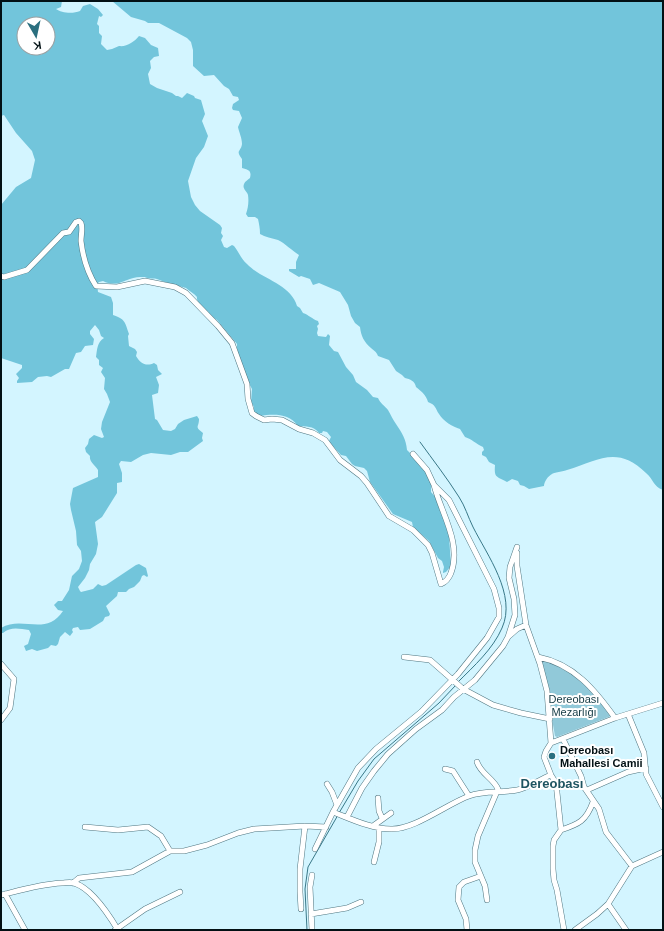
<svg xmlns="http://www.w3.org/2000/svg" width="664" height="931" font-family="Arial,sans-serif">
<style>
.green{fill:#91c9d9}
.forest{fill:#72c5db;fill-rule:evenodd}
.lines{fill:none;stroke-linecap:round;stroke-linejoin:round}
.stream{stroke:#397888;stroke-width:1}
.minor-casing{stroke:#4f7681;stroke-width:6}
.minor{stroke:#fff;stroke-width:5}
.poi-dot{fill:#2b6f7f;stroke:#fff;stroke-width:1.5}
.labels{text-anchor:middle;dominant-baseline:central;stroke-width:4;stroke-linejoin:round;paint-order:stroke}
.park-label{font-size:11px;fill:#133a44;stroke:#fff}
.poi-label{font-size:11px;font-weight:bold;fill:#021014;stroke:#fff;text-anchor:start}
.quarter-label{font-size:13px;font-weight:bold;fill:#1e5461;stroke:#fff}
</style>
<rect width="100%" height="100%" fill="#d3f5ff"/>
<path class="green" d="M545,659l30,17 16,13 20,27 -54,21 -2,-1 -13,-74z"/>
<path class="forest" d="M1,1h61l-1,6 -5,2c5,4 17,5 24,2l3,-5 7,-2 8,5 5,6 -2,2 -2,-1 -2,8 2,2v7l3,3 -1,8 6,6 5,-1 7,-3c8,1 15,-4 20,-10l6,2 6,7 7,3 1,8 -5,1 -4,4 1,7 -3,6 2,10 7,4 15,5 4,3h2l4,2 5,-5 7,3 1,2 6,2 4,14 -3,7 6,15 -4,11 -8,11 -8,23 3,16 4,8 5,6 20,14 2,3 -1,5 2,3 -2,4 3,7 3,1 5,-3 2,1c5,6 7,13 13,18 14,15 44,20 50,42l3,2 3,5c6,2 9,6 15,8l1,3 -2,2 1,3 -1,4 1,3 8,1 2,-3 2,2 -1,9 5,6 4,1 8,15 7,8 3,7 11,8 6,7 5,1c2,5 7,8 10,12 3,5 5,10 8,14 6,9 10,15 11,26l18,18 6,14v10l8,9 10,35 2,30 -5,6 -3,1v-1l1,-5 -2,-6 -4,-3 -9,-17 -16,-14 -1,-5 -19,-8 -23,-32 -3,-11 -3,-3 -9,-2 -3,-2 -6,-8 -5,-1 -11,-12 -1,-2 2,-4 -4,-5 -4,-1 -1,2h-3c-6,-8 -13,-6 -21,-7 -9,-13 -25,-12 -38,-10l-6,-4v-5l-3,-5 1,-13 -10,-19 -5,-22v-4l-20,-24 -8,-5 -1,-4h-3c-2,-5 -9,-9 -8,-14 -3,-4 -7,-5 -11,-9 -9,-3 -20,-5 -29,-9 -3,-1 -6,0 -9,-1 -5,-1 -1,-1 -6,-1 -14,-1 -24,12 -39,4l-4,1 -2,2 1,8 13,5 2,6v12c12,4 12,7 16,19l-1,2 1,10 6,3 2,3 -1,4c4,7 10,11 18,7l3,2 1,5 4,4 -6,3 3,8 -1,8 -6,2 3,24 2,1 6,10 8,1 4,-2 3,-5 6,-4 13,-4 2,3c0,9 -5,7 4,14l-1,5 1,3 -15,11h-8l-9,3 -20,-2 -8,2 -12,7 -10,-1 -2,3 3,9v9l-5,1v10l-15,24 -7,5 3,22 -2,10 -6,10 -1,6 -4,8 -7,9 2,4 1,1 12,-3 5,-5 4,2 4,-1 30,-20 3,-1 7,4 2,8 -1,1 -3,-2 -2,1 -2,5 -6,6 -5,2 -3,3h-8l-1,4 -11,10 4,8 -1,2 -4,1 -2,4 -13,8 -10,1 -2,-3 -5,1 -1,2 1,2 -3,4 -5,-4 -5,5 -2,7 -2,2 -5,-1 -3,3 -11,3 -5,-2 -6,2 -2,-5 4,-2 3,-10 -2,-4c-9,-1 -18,-4 -26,3h-2v-5c21,-13 45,9 62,-17l-5,-1 -4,-5 4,-4h4l7,-11 3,-14 7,-7 3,-8 -1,-10 -4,-6 -1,-14 -5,-21 -1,-6 3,-16 25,-11v-7c-3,-5 -9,-8 -8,-14l-4,-4 -1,-4 3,-4 1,-5 5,-4 8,3 2,-1 -3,-8 1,-7 8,-20 -3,-8 -3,-5 1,-11 -4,-6 2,-4 -4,-3v-5l-3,-3c1,-7 1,-15 8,-19l-3,-2 -2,-6 -4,-5 -5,6v3l4,5 -1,6 -8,1 -4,6 -5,1 -7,16h-4l-14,8 -4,-1 -9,1 -6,5 -15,1v-2l2,-3 -3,-4 6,-6v-3l-21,-7v-153l15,-18 15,-9 4,-18 -3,-9 -16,-18 -12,-18 -3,1zM24,24h24v24h-24z
M112,1h551v489c-10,-4 -9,-10 -17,-17 -28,-28 -48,-13 -79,-3 -3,1 -14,3 -15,4 -4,2 -8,8 -8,12l-15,3 -5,-3 -4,-1 -2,-4 -6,-2 -5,3c-11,-6 -13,-4 -12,-17l-6,-3 -3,-5 -4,-2v-3l2,-2 -1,-3c-7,-3 -11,-8 -18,-10l-5,-8c-7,-2 -17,-8 -21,-15 -4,-6 -3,-9 -11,-12 -2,-7 -6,-10 -12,-15 -1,-6 -6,-8 -11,-9l-3,-3 -6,-4 -7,-11 -11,-4c-2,-5 -4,-5 -7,-8 -7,-6 -10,-12 -11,-21l-5,-4 -4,-7 -3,-11 -8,-13 -21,-9 -6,2 -3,-6 -9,-3 -2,1 -10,-6v-2h7v-7l3,-7c-8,-5 -13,-11 -21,-15 -6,-2 -13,-3 -18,-6 0,-6 -1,-10 -2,-15l-3,-2h-7l-2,-3c2,-6 3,-12 2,-19 -1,-4 -6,-6 -4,-11 1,-3 4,-4 6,-6 2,-8 -2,-8 -8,-10v-9c-7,-9 -1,-7 0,-15 0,-6 -3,-12 -4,-17l4,-9 -3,-7 -6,-1 -1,-2 1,-4 6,-4 -1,-3 -5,-1 -4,-7 -5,-3 -10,-11 -10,1 -11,-10v-16l-2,-8 -4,-4 -28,-15h-11l-3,-2 -14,-4z"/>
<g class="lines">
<path class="stream" d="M420,442c13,18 27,36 39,55 6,9 9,20 14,30 14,28 44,68 29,101 -9,21 -28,38 -44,54
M339,813l19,-32 16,-22 65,-56 17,-18
M307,930l-2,-41 3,-22 30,-52"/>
<g class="minor-casing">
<path id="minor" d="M1,276l3,1 23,-7 36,-37 6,-1 7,-10 3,-1 2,2c2,5 0,12 0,18 2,17 6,31 15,45l21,1 28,-6 30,6 11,6 32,33 14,17 15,41 1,15 4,14 4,3 8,4 8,-1 10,1 17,9 14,4 12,7 15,20 21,16 6,7 22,33 24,14 15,15 4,8 9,31c5,-2 8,-6 10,-11 11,-30 -10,-60 -17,-88
M517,553v13l9,59 14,39 7,27 4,52
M509,636l8,-7 9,-4
M404,657l26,3 33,29 30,16 28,8 29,6
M538,657c36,7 57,33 77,61
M1,664l13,15 -4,29 -9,12
M628,714l16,39 2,21 17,33
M563,739l18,37 3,11 15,22 7,23 26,34
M477,762c4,12 16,16 21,27l-20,47 -3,14v12l10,24 2,14
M445,769l8,2 16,25
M556,783h19l9,4
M327,784l5,8 5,13
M587,790l41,-18 18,-4
M378,798l1,13 3,7
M333,812c18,7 39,17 58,17 23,1 56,-25 78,-33 15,-6 32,-3 48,-6 11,-2 23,-11 34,-15
M347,817l15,-29 12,-17 14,-17 28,-25 26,-19 12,-13 21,-17 28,-34 5,-9 7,-22 -1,-16 -5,-21 1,-11 7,-20
M373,826l18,-13
M85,827l33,3 30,-3 13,9 9,15
M561,830c18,-6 25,-9 32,-28
M315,849l18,-37 25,-44 18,-19 45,-37 37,-38 29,-36 12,-21v-9l-5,-19 -45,-89 -15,-15 -7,-15 -14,-16
M374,862l5,-20v-14
M73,883l6,-5 53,-6 38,-21h14l23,-6 31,-12 16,-4 51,-3 21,1
M5,894l20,36
M1,895c20,-5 40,-11 61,-12 3,0 8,-1 12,0 17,5 35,32 44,47
M608,904l18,26
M301,909l-1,-17v-23l5,-43
M311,914l36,-6 14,-6
M115,930l30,-21 35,-17
M312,930l-2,-43 2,-12
M467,930l-1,-11 -8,-19 1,-13 5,-5 17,-6
M564,930l-7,-40 -3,-10 -1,-11v-23l1,-6 7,-10 -5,-47 -5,-8 -7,-18 2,-6 5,-8 64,-25 48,-15
M575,930l22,-16 11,-10 24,-38 31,-14"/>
</g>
<use href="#minor" class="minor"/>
</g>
<circle class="poi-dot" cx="552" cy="756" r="4"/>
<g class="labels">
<g class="park-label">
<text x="574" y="699">Dereobası<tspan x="574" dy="13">Mezarlığı</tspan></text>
</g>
<g class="poi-label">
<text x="560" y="750">Dereobası<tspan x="560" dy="13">Mahallesi Camii</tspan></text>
</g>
<g class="quarter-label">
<text x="552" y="783">Dereobası</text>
</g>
</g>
<rect width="664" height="931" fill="none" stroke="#021014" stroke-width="4"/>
<g transform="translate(36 36) rotate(171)"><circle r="19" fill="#ffffff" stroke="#9a9fa1"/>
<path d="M0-3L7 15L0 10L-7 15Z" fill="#2b6f7f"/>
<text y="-6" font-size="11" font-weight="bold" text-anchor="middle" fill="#021014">K</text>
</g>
</svg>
